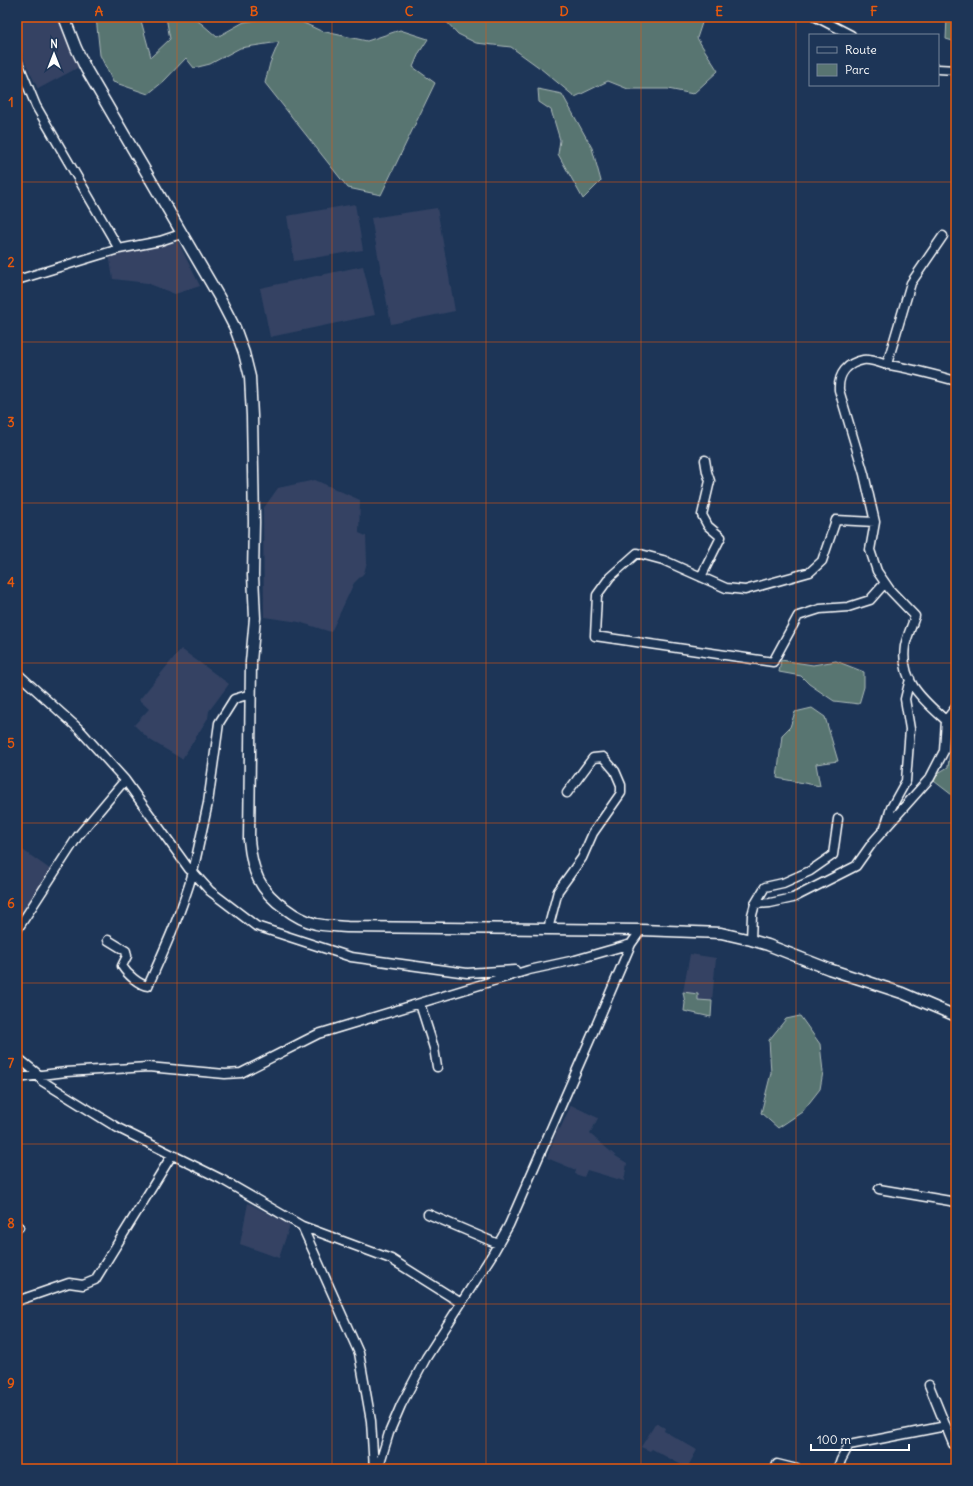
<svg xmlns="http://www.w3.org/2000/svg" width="973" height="1486" font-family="Delius,sans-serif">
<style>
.built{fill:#344364}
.green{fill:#587471;stroke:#acbab8}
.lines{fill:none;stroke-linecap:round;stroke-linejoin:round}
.minor-casing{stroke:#fff;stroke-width:11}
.major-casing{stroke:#fff;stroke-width:13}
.minor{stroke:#1d3557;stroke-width:8}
.major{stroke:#1d3557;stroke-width:10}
.grid{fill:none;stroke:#e8590c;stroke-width:1;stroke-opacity:0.55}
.neatline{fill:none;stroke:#e8590c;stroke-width:1.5}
.grid-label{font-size:13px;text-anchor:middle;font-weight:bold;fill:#e8590c}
</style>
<rect width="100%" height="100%" fill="#1d3557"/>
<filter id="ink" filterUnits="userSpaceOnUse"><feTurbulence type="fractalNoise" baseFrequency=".025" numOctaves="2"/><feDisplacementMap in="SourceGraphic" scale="8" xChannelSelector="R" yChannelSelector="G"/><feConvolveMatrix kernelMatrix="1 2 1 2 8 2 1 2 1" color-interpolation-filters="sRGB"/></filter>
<g filter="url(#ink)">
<path class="built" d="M17,17h44l20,49 -43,23 -14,-29 -7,-22z
M355,204l8,46 -69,11 -7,-45z
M437,208l18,103 -64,13 -20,-106z
M178,242l22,44 -25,8 -28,-11 -34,-4 -4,-25z
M363,266l12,49 -105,22 -10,-49z
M315,480l45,20 -1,33 7,3 1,26 -3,11 -10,10 -23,49 -32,-10 -35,-5 -1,-108 15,-21z
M181,649l48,35 -20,27 -1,7 -26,41 -32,-19 -16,-15 15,-16 -10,-9z
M17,846l37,26 -37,52z
M690,954l26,4 -4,43 -14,-1v-6l-15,-2z
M571,1105l27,13 -8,16 27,23 10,6 -3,18 -37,-11 -3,7 -9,-3 1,-4 -29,-12 11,-30 2,1z
M248,1203l42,22 -11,33 -39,-14z
M656,1423l9,5 -1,3 33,19 -10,18 -35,-19 -2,2 -9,-4z"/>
<path class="green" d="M96,17h44l11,40 19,-18 -4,-22h26l10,7 15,13 27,-15 13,-2 -3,-3h37l30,14 46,10 33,-11 28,9 -9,14 -6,14 22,16 -54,112 -33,-7 -83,-105 5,-20 9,-21 -39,6 -30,16 -16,4 -8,-10 -22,23 -16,13 -35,-12 -13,-27z
M442,17h262l-7,21 21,33 -25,23 -25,-5h-40l-20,-8 -33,16 -35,-29 -29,-21 -35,-4 -18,-9z
M947,17h9v25l-10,-3z
M538,89l24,5 30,54 9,33 -18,18 -25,-45 2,-14 -9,-30 -12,-8z
M781,660l32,5 23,-4 28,11v15l-5,17 -25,-3 -25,-17 -8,-8 -22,-4z
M812,708l13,9 13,44 -22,3 4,22 -43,-8 5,-43 8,-8 5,-15z
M956,708v87h-4l-22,-17 18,-11z
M683,992l15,2v6l14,1 -1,16 -27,-6 1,-8z
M800,1016l20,28 3,28 -3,17 -18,23 -24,16 -17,-15 10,-40 -2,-33 17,-21z"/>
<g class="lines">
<g class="minor-casing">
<path id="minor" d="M816,17l35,18
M17,60l19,46 83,143
M938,69l18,1
M17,280l102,-31 41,-8 21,-7
M887,364l24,-81 32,-47
M956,381c-24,-7 -48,-13 -72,-17 -6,-2 -15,-5 -21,-4 -16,3 -25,14 -24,30l25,84 11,48 -5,28 7,21 13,19 25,26c-3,10 -8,20 -10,30 -6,41 26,59 51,84
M875,522l-39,-2 -14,41 -12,11 -65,18 -19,-2 -63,-28 -26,-7 -27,24 -13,18 -2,41 178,26 25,-46 22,-7 28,-2 22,-7 15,-17
M701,577l20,-40 -13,-11 -6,-11 8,-34 -3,-9 -2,-12
M17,673l62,56 46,51
M885,827l6,-19 15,-27 4,-52 -5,-30 5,-20
M193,872l17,19 46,35 95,31 116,16 48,-3
M755,904l10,-17 18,-4 27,-12 23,-16 5,-36
M548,929l10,-38 24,-33 11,-25 28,-40v-8l-6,-14 -12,-14 -10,1 -26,35
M17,930l61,-94 47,-56 64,89 4,3 15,-69 11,-80 15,-24 17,-5
M108,940l18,11 1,5 -5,10c5,8 17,19 26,20 17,-38 34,-75 45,-114
M751,940l1,-25 3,-11 15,-1 23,-5 63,-32 17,-24 57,-64 14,-27 2,-31 10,-13
M420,1004l14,44 3,19
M17,1057l21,17 4,7 76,47 103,51 81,47 57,127 12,68 3,48
M17,1078l49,-6 82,-5 77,7 16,-1 77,-39 211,-64 46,-10 56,-16 10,-14
M879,1189l77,13
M428,1214l70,30
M17,1226l2,1
M302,1226l89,33 70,44
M17,1301l52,-18 14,2 12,-5 77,-125
M929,1385l24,59h3
M378,1469l11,-36 12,-28 25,-47 66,-103 17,-30 83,-190 39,-91
M775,1469l2,-5 20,5
M838,1469l3,-9 8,-15 97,-19"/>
</g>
<g class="major-casing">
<path id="major" d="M64,17l12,31 10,21 133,228 16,31 9,25 6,24 2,39 2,106 -1,53 2,43 -4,44 -2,178c3,31 10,51 37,69 9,7 19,12 30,15 10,2 21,2 31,3l294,3 80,3 30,7 17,5 61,24 73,24 54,23"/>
</g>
<use href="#minor" class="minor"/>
<use href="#major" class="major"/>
</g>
</g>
<path class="grid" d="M177,17v1452M332,17v1452M486,17v1452M641,17v1452M796,17v1452M17,182h939M17,342h939M17,503h939M17,663h939M17,823h939M17,983h939M17,1144h939M17,1304h939"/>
<rect width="973" height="1486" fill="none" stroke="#1d3557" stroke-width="44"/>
<rect x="809" y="34" width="130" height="52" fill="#1d3557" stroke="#77869a"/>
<rect x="817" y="47" width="20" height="6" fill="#1d3557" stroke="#77869a"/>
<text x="845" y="54" font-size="12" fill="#ffffff">Route</text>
<rect x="817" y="64" width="20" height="12" fill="#587471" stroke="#77869a"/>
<text x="845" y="74" font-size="12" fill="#ffffff">Parc</text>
<g transform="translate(54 54)" stroke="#1d3557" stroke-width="3" paint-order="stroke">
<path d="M0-3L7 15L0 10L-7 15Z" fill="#ffffff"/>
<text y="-6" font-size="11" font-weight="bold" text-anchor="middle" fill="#ffffff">N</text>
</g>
<path d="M811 1444v6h98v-6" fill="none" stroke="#ffffff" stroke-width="2"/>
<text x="817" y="1444" font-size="12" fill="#ffffff" stroke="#1d3557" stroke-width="3" paint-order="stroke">100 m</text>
<rect x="22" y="22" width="929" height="1442" class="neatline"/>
<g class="grid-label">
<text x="99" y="16">A</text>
<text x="254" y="16">B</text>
<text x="409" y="16">C</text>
<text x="564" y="16">D</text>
<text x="719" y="16">E</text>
<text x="874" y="16">F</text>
<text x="11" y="107">1</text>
<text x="11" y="267">2</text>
<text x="11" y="427">3</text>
<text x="11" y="587">4</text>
<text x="11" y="748">5</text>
<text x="11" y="908">6</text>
<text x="11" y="1068">7</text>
<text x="11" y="1228">8</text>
<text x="11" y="1388">9</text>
</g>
</svg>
